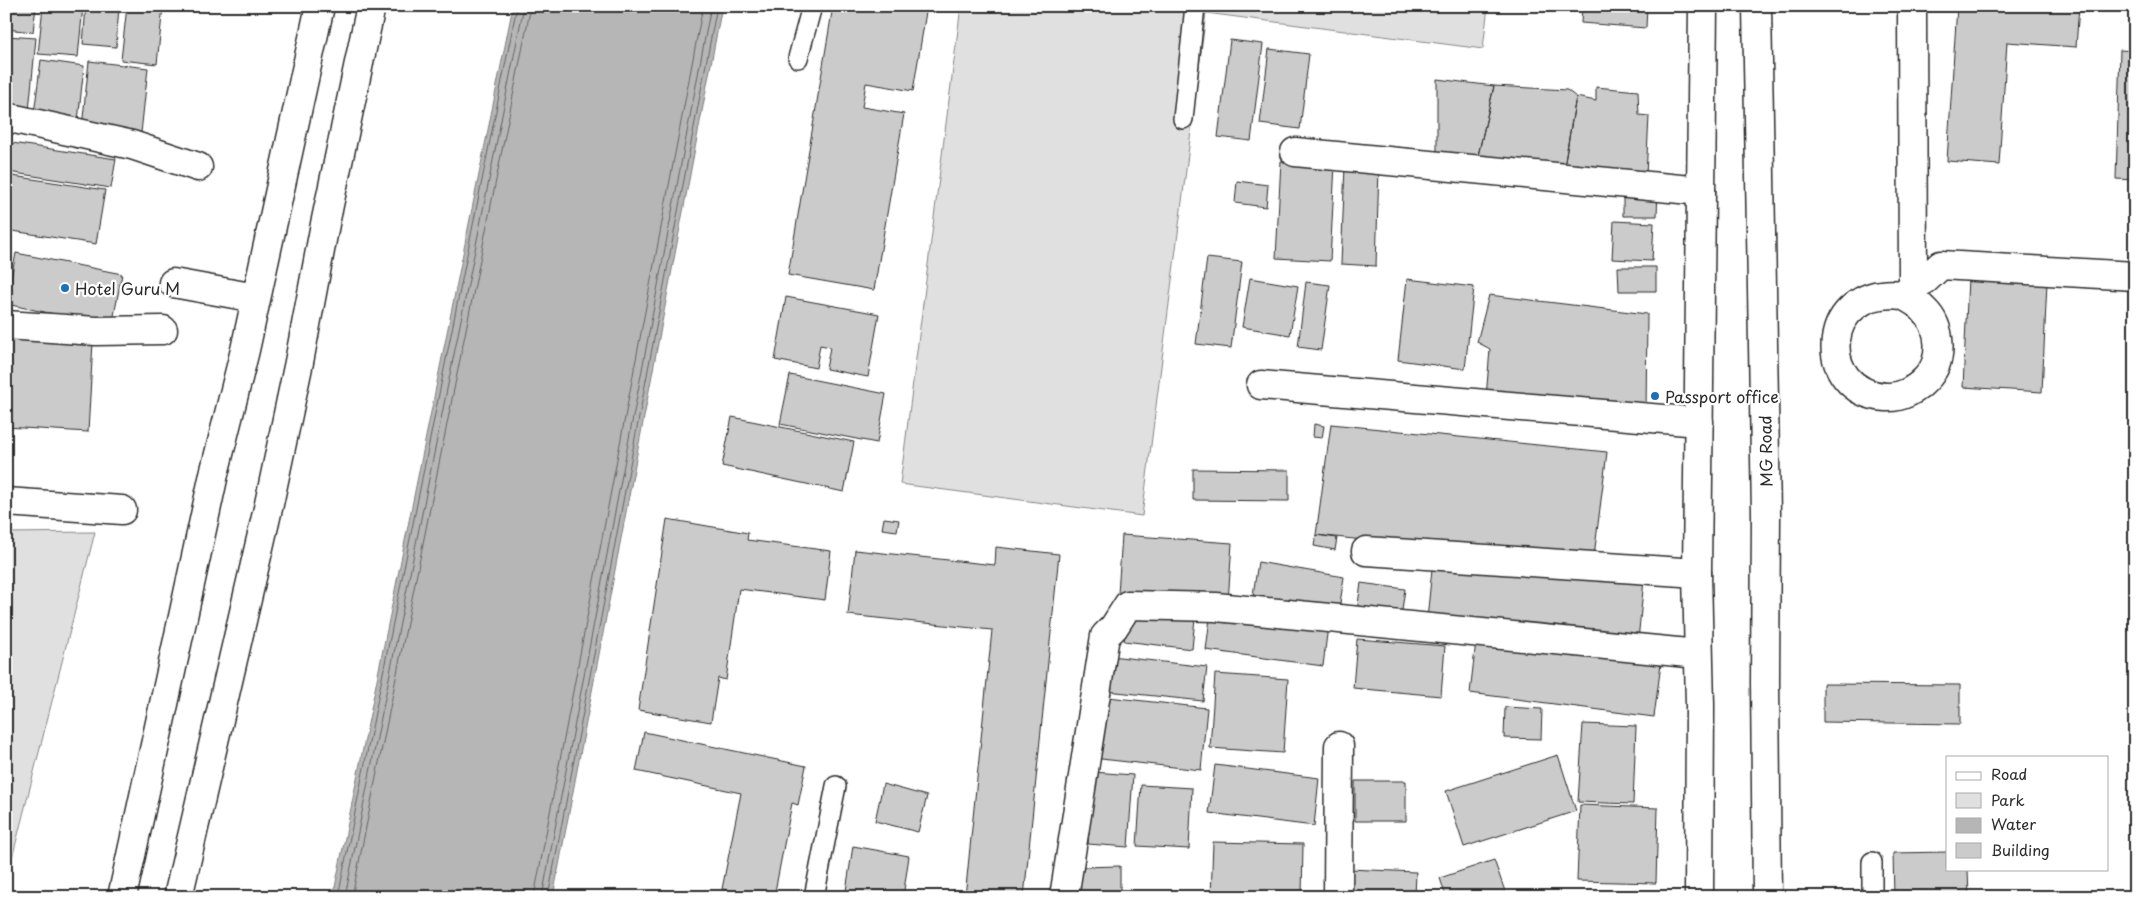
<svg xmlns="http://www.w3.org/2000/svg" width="2141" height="903" font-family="'Playpen Sans',sans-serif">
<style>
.green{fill:#e0e0e0;stroke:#868686}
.water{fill:#b6b6b6;stroke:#7e7e7e}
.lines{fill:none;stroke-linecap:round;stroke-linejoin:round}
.shore{stroke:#636363;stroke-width:1}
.building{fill:#cbcbcb;stroke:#2b2b2b}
.service-casing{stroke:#2b2b2b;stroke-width:22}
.minor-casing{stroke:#2b2b2b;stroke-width:31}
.secondary-casing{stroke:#2b2b2b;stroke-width:31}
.trunk-casing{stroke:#2b2b2b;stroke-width:31}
.service{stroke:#fff;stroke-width:19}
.minor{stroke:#fff;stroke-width:28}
.secondary{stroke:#fff;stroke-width:28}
.trunk{stroke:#fff;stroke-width:28}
.poi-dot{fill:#1f6fb2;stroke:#fff;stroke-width:2}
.labels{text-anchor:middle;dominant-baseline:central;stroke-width:4.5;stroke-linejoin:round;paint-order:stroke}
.poi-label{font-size:16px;fill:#2b2b2b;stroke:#fff;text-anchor:start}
.street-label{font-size:16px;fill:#2b2b2b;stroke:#fff}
</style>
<rect width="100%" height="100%" fill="#fff"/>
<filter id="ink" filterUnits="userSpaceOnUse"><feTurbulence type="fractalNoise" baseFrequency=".02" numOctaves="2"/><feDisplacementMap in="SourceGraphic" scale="10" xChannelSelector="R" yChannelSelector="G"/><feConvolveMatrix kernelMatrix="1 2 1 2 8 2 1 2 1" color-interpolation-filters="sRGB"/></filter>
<g filter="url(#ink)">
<path class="green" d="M961,6h527l-5,43 -277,-36 -64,503 -242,-32z
M95,532l-89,350v-349z"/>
<path class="water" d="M513,6h209l-169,891h-220z"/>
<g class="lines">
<path class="shore" d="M338,897l179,-891
M345,897l179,-891
M352,897l179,-891
M534,897l169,-891
M542,897l169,-891
M548,897l169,-891"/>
</g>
<path class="building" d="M6,6h30l-3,26 -27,-3z
M43,6h40l-5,51 -40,-3z
M86,6h33l-3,41 -33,-3z
M127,6h36l-6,58 -36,-4z
M833,6h94l-14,85 -47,-8 -4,24 42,7 -30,176 -86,-15z
M1582,6h65l-1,22 -65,-5z
M1957,6h122l-3,41 -69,-5 -8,123 -52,-4z
M6,36l30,2 -7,73 -23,-2z
M1230,40l33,4 -12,97 -33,-4z
M1269,49l40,5 -9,75 -40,-5z
M2120,50l15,1v129l-19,-1z
M41,60l43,6 -6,55 -44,-7z
M89,61l59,7 -7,65 -59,-6z
M1437,79l57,7 -17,74h-40z
M1494,86l73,4 9,7 -13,76 -86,-13z
M1596,87l42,4 1,24 10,1 -3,60 -83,-3 13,-76 20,4z
M12,143l104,16 -5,29 -103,-16z
M1281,161l54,3 -5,97 -54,-3z
M1345,166l34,2 -3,98 -35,-2z
M6,175l99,15 -9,54 -90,-14z
M1237,181l31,4 -2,22 -31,-4z
M1623,189h35l-1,27h-34z
M1614,221l40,2 -2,38 -40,-2z
M16,253l106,21 -10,52 -106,-22z
M1207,258l35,4 -11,86 -35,-4z
M1618,267h38v24h-37z
M1250,278l48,8 -8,49 -48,-8z
M1968,278l79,4 -5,110 -79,-5z
M1407,279l67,8 -9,82 -67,-9z
M1306,282l24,3 -9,65 -23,-3z
M1489,295l158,19 -1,99 -160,-15 4,-49 -13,-7z
M786,297l93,17 -11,63 -42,-8 4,-22 -10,-2 -4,23 -41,-8z
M6,336l87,6 -5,90 -82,-5z
M790,375l96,19 -9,49 -97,-19z
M732,417l122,25 -10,50 -122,-26z
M1314,424l10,2 -2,12 -9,-1z
M1331,424l276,28 -14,112 -277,-29z
M1193,469l96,1v31l-96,-1z
M884,518l15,2 -2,11 -15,-2z
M667,519l81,14 -1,7 84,11 -6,49 -86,-11 -13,91 -8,-2 -7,44 -73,-12z
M1122,535l110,8 -4,59 -110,-8z
M1316,535l21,3 -2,12 -21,-4z
M996,547l63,7 -35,343h-59l27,-267 -144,-15 7,-65 140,15z
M1433,559l211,21 -6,60 -211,-21z
M1258,562l86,15 -5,33 -86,-15z
M1361,583l44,6 -5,35 -44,-6z
M1211,610l117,16 -5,40 -117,-16z
M1129,611l66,7 -3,31 -68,-8z
M1357,639l88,7 -4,50 -88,-8z
M1476,641l185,23 -7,53 -184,-24z
M1111,656l96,11 -4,34 -96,-10z
M1215,674l73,5 -5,74 -73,-5z
M1823,684l137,1v39l-137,-2z
M1099,696l108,12 -6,62 -109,-12z
M1505,707l37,2 -1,30 -37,-1z
M1583,724l53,2 -3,78 -55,-2z
M644,732l162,34 -8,39 -6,-2 -18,94h-12l-40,-8 19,-96 -105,-22z
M1558,755l18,56 -112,36 -18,-56z
M1215,765l104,13 -5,48 -105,-13z
M1093,772l40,3 -5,72 -40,-3z
M1355,781h51v40h-51z
M883,784l44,12 -9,36 -43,-11z
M1141,785l51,3 -3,61 -52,-3z
M1580,805l78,3 -2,75 -79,-2z
M1213,842l90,2 -1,53h-91z
M853,846l56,10 -6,41h-58z
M1947,852v17h21l1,28h-75l-1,-44z
M1494,860l13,37h-61l-6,-19z
M1120,866v31h-39l-1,-30z
M1349,869l67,3 -1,25h-67z"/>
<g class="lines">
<g class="service-casing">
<path id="service" d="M798,58l14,-52
M1183,119l12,-113
M1872,862v35
M814,897l22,-111"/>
</g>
<g class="minor-casing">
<path id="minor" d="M1912,6l1,280
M6,117l126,28 66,22
M1295,152l406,39
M1902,295c8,4 16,8 22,15 18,17 20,51 2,69 -10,11 -25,19 -40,18 -73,-5 -66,-112 16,-102l11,-9 12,-6 16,-15 194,11
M6,325l90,6 67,-1
M1261,385l438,37
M6,502l116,8
M1366,551l331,22
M1064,897l41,-261 9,-9 14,-22 88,2 482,47
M1338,897l1,-151"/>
</g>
<g class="secondary-casing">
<path id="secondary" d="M1757,6l9,508 -1,168 2,215
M1699,897l1,-191 -3,-133 6,-567"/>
</g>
<g class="trunk-casing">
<path id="trunk" d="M173,283l83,15
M122,897l92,-423 31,-124 75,-344
M178,897l91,-393 30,-142 26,-138 46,-218"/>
</g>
<use href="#service" class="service"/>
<use href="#minor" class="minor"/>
<use href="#secondary" class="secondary"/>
<use href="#trunk" class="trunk"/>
</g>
</g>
<g class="poi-dot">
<circle cx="65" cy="288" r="5"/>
<circle cx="1655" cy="396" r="5"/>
</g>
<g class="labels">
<g class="poi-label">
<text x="75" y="288">Hotel Guru M</text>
<text x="1665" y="396">Passport office</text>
</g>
<g class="street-label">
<text transform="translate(1765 451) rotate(-91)">MG Road</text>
</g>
</g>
<rect width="2141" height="903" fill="none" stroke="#fff" stroke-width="25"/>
<rect x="12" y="12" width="2116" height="878" fill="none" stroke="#2b2b2b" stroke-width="2" filter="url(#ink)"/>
<rect x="1946" y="756" width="162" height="115" fill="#ffffff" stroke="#aaaaaa"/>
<rect x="1956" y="772" width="25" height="8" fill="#ffffff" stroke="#aaaaaa"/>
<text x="1991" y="780" font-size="15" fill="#2b2b2b">Road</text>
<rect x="1956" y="793" width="25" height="15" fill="#e0e0e0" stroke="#aaaaaa"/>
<text x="1991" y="806" font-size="15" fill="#2b2b2b">Park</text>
<rect x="1956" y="818" width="25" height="15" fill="#b6b6b6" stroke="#aaaaaa"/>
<text x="1991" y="830" font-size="15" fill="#2b2b2b">Water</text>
<rect x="1956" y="843" width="25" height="15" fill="#cbcbcb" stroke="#aaaaaa"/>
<text x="1991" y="856" font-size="15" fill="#2b2b2b">Building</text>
</svg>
